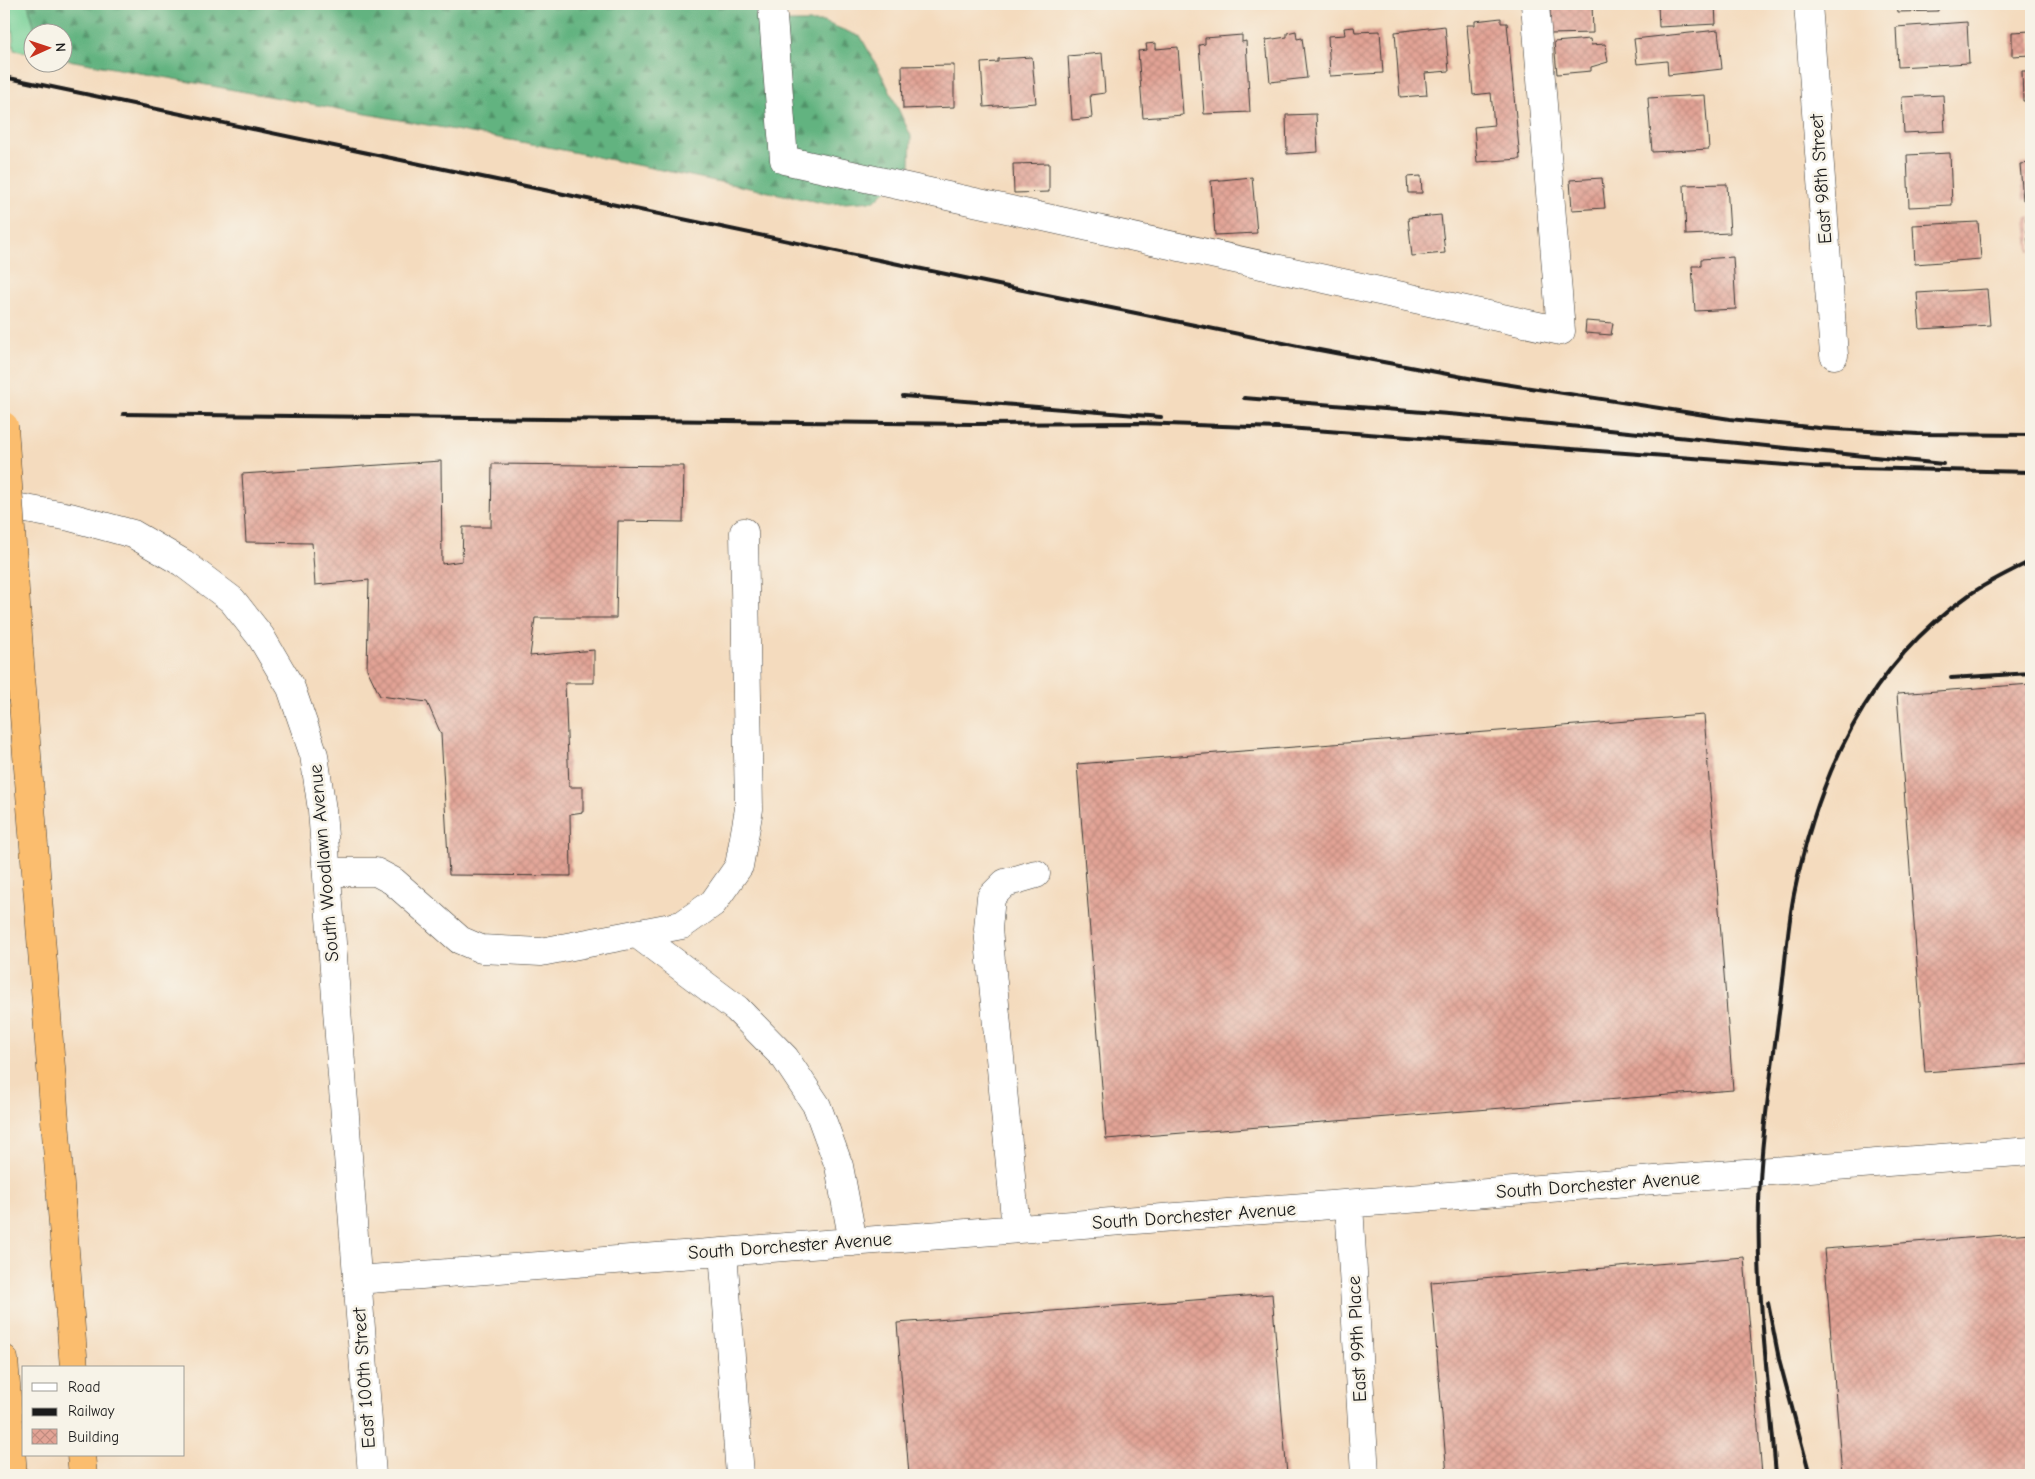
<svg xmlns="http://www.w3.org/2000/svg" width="2035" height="1479" font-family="'Comic Neue',sans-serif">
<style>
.green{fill:#78d198;stroke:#4a765a}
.forest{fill:url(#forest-firs);stroke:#3f684e}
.building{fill:url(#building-cross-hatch)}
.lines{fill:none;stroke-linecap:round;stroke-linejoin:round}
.minor-casing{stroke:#3c3934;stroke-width:29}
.highway-casing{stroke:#3c3934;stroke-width:29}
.minor{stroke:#fff;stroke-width:28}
.highway{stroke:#fbbd6e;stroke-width:28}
.rail{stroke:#1c1c1c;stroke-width:4}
.highway-bridge-casing{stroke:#3c3934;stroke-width:29;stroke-linecap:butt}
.highway-bridge{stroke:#fbbd6e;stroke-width:28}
.labels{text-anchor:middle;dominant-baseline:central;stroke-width:5;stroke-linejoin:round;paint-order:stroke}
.street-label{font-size:19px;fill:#1c1c1c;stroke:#f7f3e8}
</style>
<defs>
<pattern id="forest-firs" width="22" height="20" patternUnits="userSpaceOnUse" patternTransform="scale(1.25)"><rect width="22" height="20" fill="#62b380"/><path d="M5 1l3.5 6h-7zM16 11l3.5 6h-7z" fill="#509168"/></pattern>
<pattern id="building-cross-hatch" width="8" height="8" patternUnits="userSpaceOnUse" patternTransform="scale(1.25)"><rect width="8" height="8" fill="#e2a395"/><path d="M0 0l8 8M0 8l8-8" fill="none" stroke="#c18c80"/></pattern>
</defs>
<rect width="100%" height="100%" fill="#f7f3e8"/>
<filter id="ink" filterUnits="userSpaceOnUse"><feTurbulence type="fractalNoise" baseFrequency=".02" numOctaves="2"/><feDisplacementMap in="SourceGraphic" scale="10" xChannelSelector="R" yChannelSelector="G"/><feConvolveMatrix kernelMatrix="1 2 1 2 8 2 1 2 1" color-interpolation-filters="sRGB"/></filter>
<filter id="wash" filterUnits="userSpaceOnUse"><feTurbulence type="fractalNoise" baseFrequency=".0096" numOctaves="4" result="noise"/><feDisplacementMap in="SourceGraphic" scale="20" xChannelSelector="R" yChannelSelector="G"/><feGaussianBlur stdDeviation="1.12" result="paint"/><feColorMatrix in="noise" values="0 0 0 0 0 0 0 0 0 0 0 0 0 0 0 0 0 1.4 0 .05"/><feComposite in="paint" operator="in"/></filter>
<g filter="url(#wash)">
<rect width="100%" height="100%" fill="#f4dbbe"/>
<path class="green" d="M10,4h18l8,28h-4v21l-18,-3z"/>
<path class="forest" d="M28,4h730l2,18h64l37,15 23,42 27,57 -1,30 -35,35 -47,3 -285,-58 -480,-87 -1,-27h-26z"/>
<g id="blocks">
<path class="building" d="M1550,4h42l1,29 -43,1z
M1658,4h57l1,20 -57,3z
M1896,4h42v7l-41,1z
M1501,18v5h6l13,136 -43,3 -3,-35 20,-2 -3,-32 -18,2 -6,-70h8v-4z
M1967,22l2,41 -71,4 -2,-40z
M1445,26l4,45 -24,2 2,22 -27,2 -5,-65z
M1354,27l1,5 25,-1 3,42 -53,3 -2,-40 17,-1 -1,-7z
M1718,30l4,39 -54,6 -1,-14 -30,3 -3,-25z
M1296,31l1,8 5,-1 5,40 -37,4 -4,-42 21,-3v-4z
M2031,31v24l-19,1v-24z
M1242,35v7l4,-1 4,71 -46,2 -5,-69 6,-1v-6z
M1590,39l1,6 14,-1 3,18 -17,5v4l-34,3 -3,-32z
M1156,43v6l22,-2 5,68 -40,3 -5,-67 9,-1 -1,-6z
M1102,53l3,40 -15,2 2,23 -20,2 -4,-64z
M1032,57l4,46 -52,4 -3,-44 17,-1v-3z
M954,65v42l-51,2 -1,-43z
M2022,71h9v30h-8z
M1705,95l4,54 -57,3 -4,-54z
M1943,95l2,36 -41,2 -2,-36z
M1316,114l2,38 -31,2 -1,-39z
M1950,153l2,52 -43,2 -2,-52z
M1049,163v29l-35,1 -1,-29z
M2031,163v36l-8,1 -3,-36z
M1421,176l1,17h-14l-1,-16z
M1252,177l5,56 -42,2 -4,-54z
M1602,178l3,30 -33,2 -2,-30z
M1727,184l3,49 -44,2 -2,-50z
M1441,215l4,38 -33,3 -4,-38z
M2031,217v35h-2l-3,-34z
M1978,222l3,37 -66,5 -2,-39z
M1733,257l3,52 -41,2 -3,-45h9v-7z
M1987,289l3,36 -70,4 -3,-36z
M1586,321l27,2 -2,12 -26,-2z
M441,461l1,103 20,-3 1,-34h28l1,-63 192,2 -1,56 -65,-1 -2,97h-81l-5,38 64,-6v33h-29l4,104h14v25l-13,2 1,62 -122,-1 -8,-141 -14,-32 -47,-6 -13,-27 2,-89 -54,5 -3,-42 -66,-1 -4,-68z
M2031,684v380l-106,8 -28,-378z
M1704,715l29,375 -627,49 -29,-375z
M2031,1233v242h-189l-18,-226z
M1744,1257l18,218h-315l-16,-193z
M1272,1294l15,181h-378l-12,-152z"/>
</g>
</g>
<g filter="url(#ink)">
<use href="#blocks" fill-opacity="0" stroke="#3c3934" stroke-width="1"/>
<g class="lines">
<g class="minor-casing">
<path id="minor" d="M772,4l12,156 777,171 -26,-327
M1808,4l26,351
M4,505l66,12 63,17 50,29 49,37 29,37 30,51 23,67 8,55 50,665
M327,872h49l17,9 67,59 21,9 60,3 141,-27 31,-22 26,-37 10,-57 -5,-277
M637,934l100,75 48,49 32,48 22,60 14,76
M1349,1204l16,271
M1016,1229l-28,-300 3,-32 14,-14 31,-9
M723,1252l17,223
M357,1280l1674,-129"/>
</g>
<g class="highway-casing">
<path id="highway" d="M19,650l55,718
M4,1359l9,116
M81,1455l2,20"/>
</g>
<use href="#minor" class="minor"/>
<use href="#highway" class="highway"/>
<path class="rail" d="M4,77l1004,210 290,59 181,34 251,39 89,9 99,6 113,1
M903,396l258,21
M1244,398l217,17 482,49
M123,414l850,10 166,-1 140,5
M1274,427l539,40 216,5
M1951,678l80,-5
M1768,1303l11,56 31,116
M1776,1475c-7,-90 -20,-183 -17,-273 2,-66 13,-132 21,-197 5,-37 7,-75 14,-111 24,-118 73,-228 175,-299 19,-13 42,-24 62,-34"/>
<g class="highway-bridge-casing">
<path id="highway-bridge" d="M4,426l15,224"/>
</g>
<use href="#highway-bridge" class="highway-bridge"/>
</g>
</g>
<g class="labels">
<g class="street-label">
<text transform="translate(1821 179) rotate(-94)">East 98th Street</text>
<text transform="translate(324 863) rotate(-95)">South Woodlawn Avenue</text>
<text transform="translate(1598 1185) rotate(-4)">South Dorchester Avenue</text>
<text transform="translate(1194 1216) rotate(-4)">South Dorchester Avenue</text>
<text transform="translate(790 1246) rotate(-4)">South Dorchester Avenue</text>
<text transform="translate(1357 1339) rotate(-93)">East 99th Place</text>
<text transform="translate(364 1378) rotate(-94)">East 100th Street</text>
</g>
</g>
<rect width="2035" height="1479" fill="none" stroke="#f7f3e8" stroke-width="20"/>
<rect x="22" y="1366" width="162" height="90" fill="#f7f3e8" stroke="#9f9d96"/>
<rect x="32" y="1383" width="25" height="8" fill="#ffffff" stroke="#9f9d96"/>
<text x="68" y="1392" font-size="15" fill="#1c1c1c">Road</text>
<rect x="32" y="1408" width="25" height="8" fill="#1c1c1c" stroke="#9f9d96"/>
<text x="68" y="1416" font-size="15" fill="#1c1c1c">Railway</text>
<rect x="32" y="1429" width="25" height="15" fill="url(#building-cross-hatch)" stroke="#9f9d96"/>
<text x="68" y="1442" font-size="15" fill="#1c1c1c">Building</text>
<g transform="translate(48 48) rotate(87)"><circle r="24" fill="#f7f3e8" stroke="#9f9d96"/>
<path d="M0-4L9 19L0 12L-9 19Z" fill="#c8321e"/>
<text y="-8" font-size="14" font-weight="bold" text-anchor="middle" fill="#1c1c1c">N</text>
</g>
</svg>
